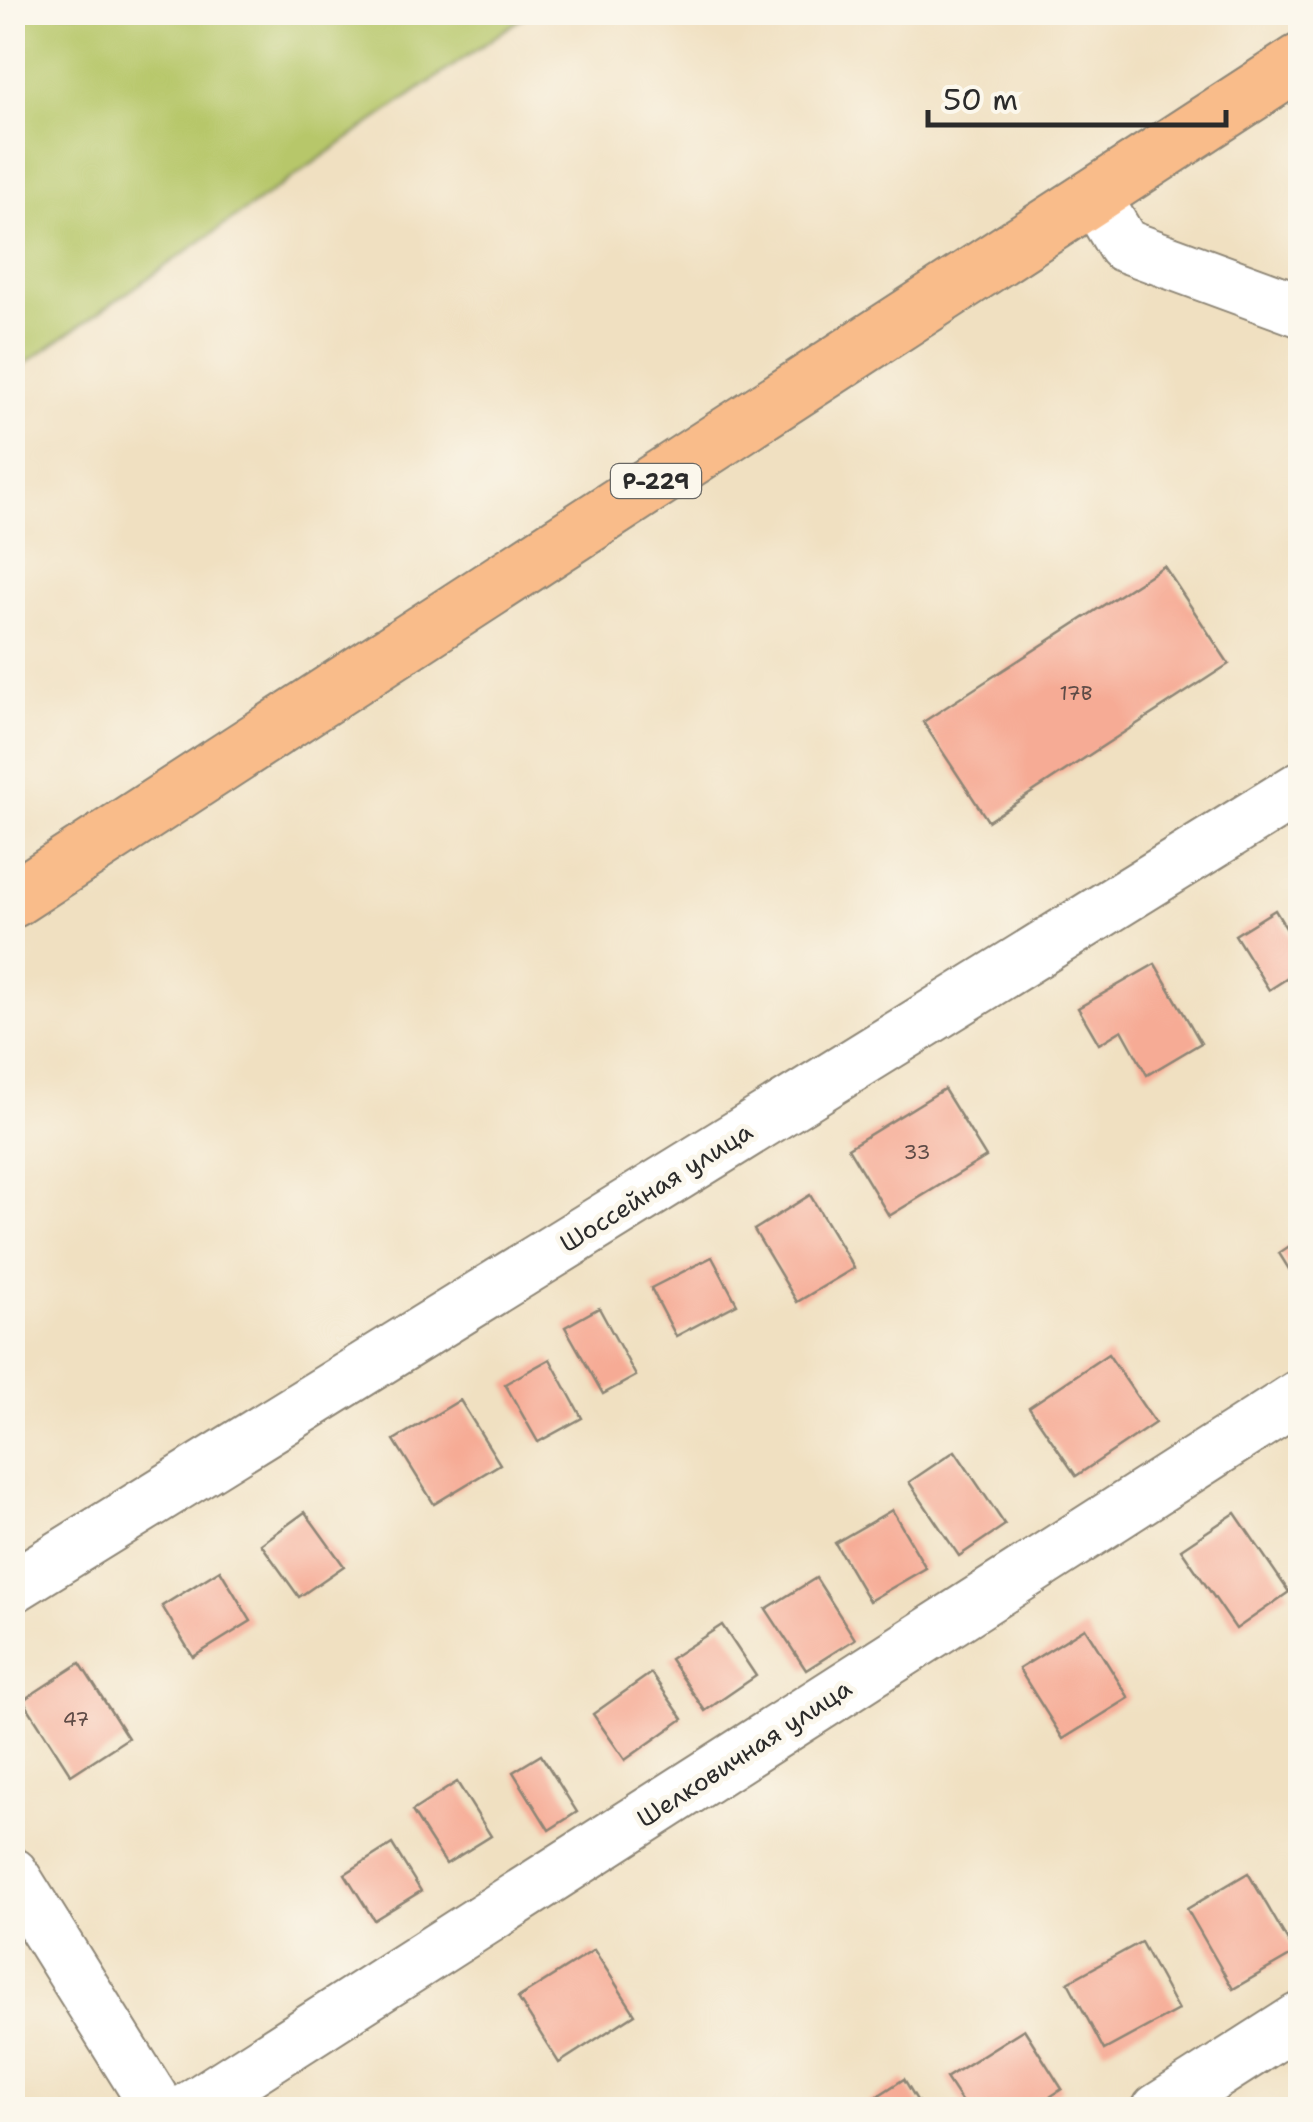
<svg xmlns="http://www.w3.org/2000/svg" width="1313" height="2122" font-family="'Shantell Sans',sans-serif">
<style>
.green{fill:#b7c76a;stroke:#71794a;stroke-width:2.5}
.building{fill:#f6ab95}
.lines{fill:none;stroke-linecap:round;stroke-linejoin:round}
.minor-casing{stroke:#8e8676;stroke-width:56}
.major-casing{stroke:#8e8676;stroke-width:59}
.minor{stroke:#fff;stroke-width:52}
.major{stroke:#f9bc8a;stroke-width:55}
.labels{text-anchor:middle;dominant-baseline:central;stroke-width:10;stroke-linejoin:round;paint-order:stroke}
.number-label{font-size:20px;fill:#5e4b46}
.shield{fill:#fbf7ec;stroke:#696865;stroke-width:2.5}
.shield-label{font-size:22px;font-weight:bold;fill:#2b2b2b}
.street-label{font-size:25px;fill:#2b2b2b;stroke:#fbf7ec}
</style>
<rect width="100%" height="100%" fill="#fbf7ec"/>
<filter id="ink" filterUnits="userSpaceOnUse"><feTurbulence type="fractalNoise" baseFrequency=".01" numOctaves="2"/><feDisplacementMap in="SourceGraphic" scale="20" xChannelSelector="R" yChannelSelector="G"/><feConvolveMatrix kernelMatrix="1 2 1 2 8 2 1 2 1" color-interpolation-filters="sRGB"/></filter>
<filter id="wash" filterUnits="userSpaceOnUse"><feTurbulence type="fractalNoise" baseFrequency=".0048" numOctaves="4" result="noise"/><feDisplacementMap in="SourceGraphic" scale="40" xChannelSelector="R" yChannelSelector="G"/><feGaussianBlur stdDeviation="2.25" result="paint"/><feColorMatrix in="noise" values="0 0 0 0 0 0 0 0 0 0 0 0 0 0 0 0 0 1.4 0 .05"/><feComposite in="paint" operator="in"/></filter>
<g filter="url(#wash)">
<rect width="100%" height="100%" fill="#f0e0c1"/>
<path class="green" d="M13,12h516v1l-516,359z"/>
<g id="blocks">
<path class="building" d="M1164,566l65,98 -241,157 -65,-99z
M1275,910l25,41v19l-31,20 -34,-55z
M1155,964l46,79 -54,32 -25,-45 -23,14 -21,-36z
M944,1089l42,68 -97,59 -41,-68z
M810,1195l44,73 -57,34 -43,-72z
M1300,1239v48l-21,-34z
M712,1257l25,47 -61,32 -25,-48z
M599,1308l37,68 -33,18 -38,-67z
M1108,1354l47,69 -79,53 -47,-69z
M550,1359l32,59 -44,24 -33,-58z
M460,1400l40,64 -66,40 -40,-64z
M955,1451l50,74 -46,31 -50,-74z
M892,1510l34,58 -57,33 -34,-58z
M305,1512l39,54 -45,31 -38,-53z
M1235,1513l54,79 -53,37 -55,-80z
M220,1570l31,51 -58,36 -31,-51z
M816,1578l39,61 -49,31 -40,-61z
M722,1625l34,51 -51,35 -35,-52z
M1085,1628l44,70 -66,41 -44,-70z
M80,1663l48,75 -57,37 -48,-75z
M651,1673l32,46 -58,41 -32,-46z
M541,1755l36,57 -28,18 -36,-58z
M457,1782l34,54 -45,28 -34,-53z
M392,1844l29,47 -47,29 -29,-46z
M1248,1873l47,80 -62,36 -46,-80z
M1141,1942l37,68 -74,40 -36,-68z
M594,1950l41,64 -76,49 -41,-65z
M1024,2029l38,60 -32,21h-63l-21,-32z
M904,2079l19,31h-67z"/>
</g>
</g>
<g filter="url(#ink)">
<use href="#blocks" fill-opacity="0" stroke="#8e8676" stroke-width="2.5"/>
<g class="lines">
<g class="minor-casing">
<path id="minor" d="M1094,196l29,49 177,65
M12,1587l1288,-799
M12,1874l147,236
M187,2110l1113,-714
M1158,2110l142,-91"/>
</g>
<g class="major-casing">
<path id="major" d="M12,900l1288,-838"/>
</g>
<use href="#minor" class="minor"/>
<use href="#major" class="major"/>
</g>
</g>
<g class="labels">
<g class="number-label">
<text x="1076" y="693">17В</text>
<text x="917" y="1152">33</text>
<text x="76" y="1719">47</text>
</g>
<rect class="shield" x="611" y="464" width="90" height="34" rx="8"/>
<g class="shield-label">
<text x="656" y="481">Р-229</text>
</g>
<g class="street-label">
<text transform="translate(656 1187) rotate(-32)">Шоссейная улица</text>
<text transform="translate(744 1753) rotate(-33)">Шелковичная улица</text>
</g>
</g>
<rect width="1313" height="2122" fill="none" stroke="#fbf7ec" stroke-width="50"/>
<path d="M928 110v15h298v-15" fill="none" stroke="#2b2b2b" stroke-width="5"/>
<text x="943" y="110" font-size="30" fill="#2b2b2b" stroke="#fbf7ec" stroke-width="8" paint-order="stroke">50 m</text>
</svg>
